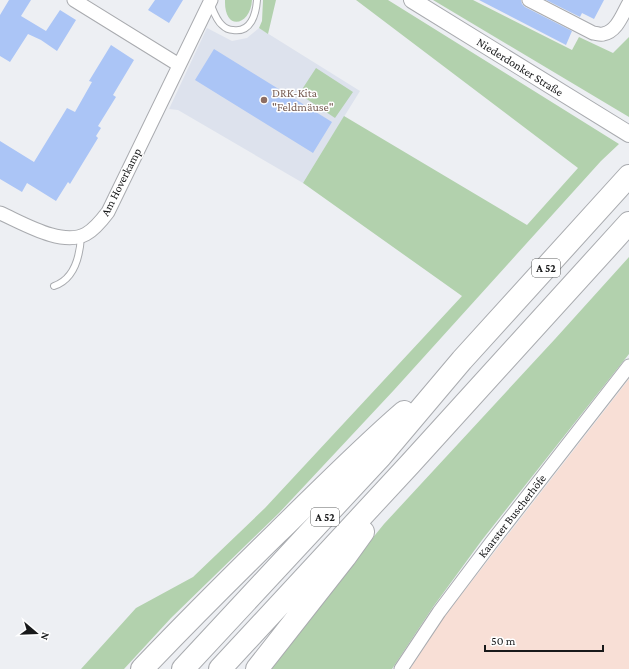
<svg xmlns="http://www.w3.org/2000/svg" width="629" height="669" font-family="'Crimson Pro',serif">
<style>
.built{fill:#dde2ed}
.industrial{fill:#f8dfd6}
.green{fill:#b2d1ad}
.building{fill:#abc5f6}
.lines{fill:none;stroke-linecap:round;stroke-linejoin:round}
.service-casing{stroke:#a9abaf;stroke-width:8}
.minor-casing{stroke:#a9abaf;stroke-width:15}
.tertiary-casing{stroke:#a9abaf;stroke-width:18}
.motorway-casing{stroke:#a9abaf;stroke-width:24}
.service{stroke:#fff;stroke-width:6}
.minor{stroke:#fff;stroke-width:13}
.tertiary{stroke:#fff;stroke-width:16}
.motorway{stroke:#fff;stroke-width:22}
.education-dot{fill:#8d6e63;stroke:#fff;stroke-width:1.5}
.labels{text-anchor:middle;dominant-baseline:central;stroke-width:3;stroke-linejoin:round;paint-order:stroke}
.shield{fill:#fff;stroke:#5d5e5f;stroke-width:1}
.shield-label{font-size:11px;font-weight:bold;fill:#18191a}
.street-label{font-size:12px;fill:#18191a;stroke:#fff}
.education-label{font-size:12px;fill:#785e54;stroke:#fff;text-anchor:start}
</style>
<rect width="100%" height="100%" fill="#edeff3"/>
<path class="built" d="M207,28l25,13 15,-3 12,-10 101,63 -57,92 -125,-73 -9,-1z"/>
<path class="industrial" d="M629,379v290h-219l34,-52z"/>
<path class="green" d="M225,0h27c-1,25 -28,33 -27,0z
M263,0h13l-8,34 -9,-6 3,-7z
M356,0h32l231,144 -18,17 -207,229 -115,123 -108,105 -47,51h-43l55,-61 57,-31 72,-69 197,-212 -159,-113 41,-67 183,109 51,-57z
M433,0h40l99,50 7,-13 34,16 16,-16v80z
M316,68l37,24 -18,26 -36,-24z
M629,257v97l-147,186 -49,67 -41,62h-121l52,-70 61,-75 171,-185z"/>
<path class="building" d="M9,0h22l-10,16 25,15 14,-21 16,10 -19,31 -16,-11 -13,-6 -18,28 -10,-6v-41z
M155,0h28l-14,23 -21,-13z
M479,0h42l1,4 3,3 47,24 -6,14z
M546,0h58l-10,19 -12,-6 -2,4z
M111,45l23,15 -21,35 3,2 -18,29 3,2 -5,8 2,2 -28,46 -2,-2 -12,19 -29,-18 -5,9 -22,-13v-38l34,21 33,-54 8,4 17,-30 -3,-1z
M214,49l118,73 -19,31 -118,-73z"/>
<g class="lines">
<g class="service-casing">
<path id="service" d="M210,3c3,7 6,17 12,22 3,3 7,5 11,5 18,3 23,-16 24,-30
M54,286c21,-7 26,-31 27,-50"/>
</g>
<g class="minor-casing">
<path id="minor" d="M74,0l105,65
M529,0l64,33c3,0 7,2 10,1 14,-2 20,-21 26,-31
M0,213c23,10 62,34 86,21 9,-5 16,-14 22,-22l103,-212
M401,669l38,-57 52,-69 138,-177"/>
</g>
<g class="tertiary-casing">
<path id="tertiary" d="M412,0l217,134"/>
</g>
<g class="motorway-casing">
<path id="motorway" d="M142,669c44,-46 89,-91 135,-136 42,-41 83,-83 127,-121
M183,669l198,-213 81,-96 167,-184
M220,669l190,-205 219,-241
M257,669l88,-112 18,-25"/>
</g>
<use href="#service" class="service"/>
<use href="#minor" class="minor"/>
<use href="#tertiary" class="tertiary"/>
<use href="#motorway" class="motorway"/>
</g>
<circle class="education-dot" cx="264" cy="100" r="4"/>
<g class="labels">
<g class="shield">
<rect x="532" y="259" width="28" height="18" rx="3"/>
<rect x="311" y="508" width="28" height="18" rx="3"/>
</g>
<g class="shield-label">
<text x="546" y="268">A 52</text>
<text x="325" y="517">A 52</text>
</g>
<g class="street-label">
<text transform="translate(520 67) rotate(32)">Niederdonker Straße</text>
<text transform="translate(121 182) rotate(-63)">Am Hoverkamp</text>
<text transform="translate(512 516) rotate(-52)">Kaarster Buscherhöfe</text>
</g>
<g class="education-label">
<text x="272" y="93">DRK-Kita<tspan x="272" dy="14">"Feldmäuse"</tspan></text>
</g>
</g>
<g transform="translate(36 633) rotate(109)" stroke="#ffffff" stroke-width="3" paint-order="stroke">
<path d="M0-3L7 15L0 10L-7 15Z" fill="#18191a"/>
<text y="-6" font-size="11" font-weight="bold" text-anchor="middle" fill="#18191a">N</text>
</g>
<path d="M485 645v6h118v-6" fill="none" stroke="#18191a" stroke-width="2"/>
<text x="491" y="645" font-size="12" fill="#18191a" stroke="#ffffff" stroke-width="3" paint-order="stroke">50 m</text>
</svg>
